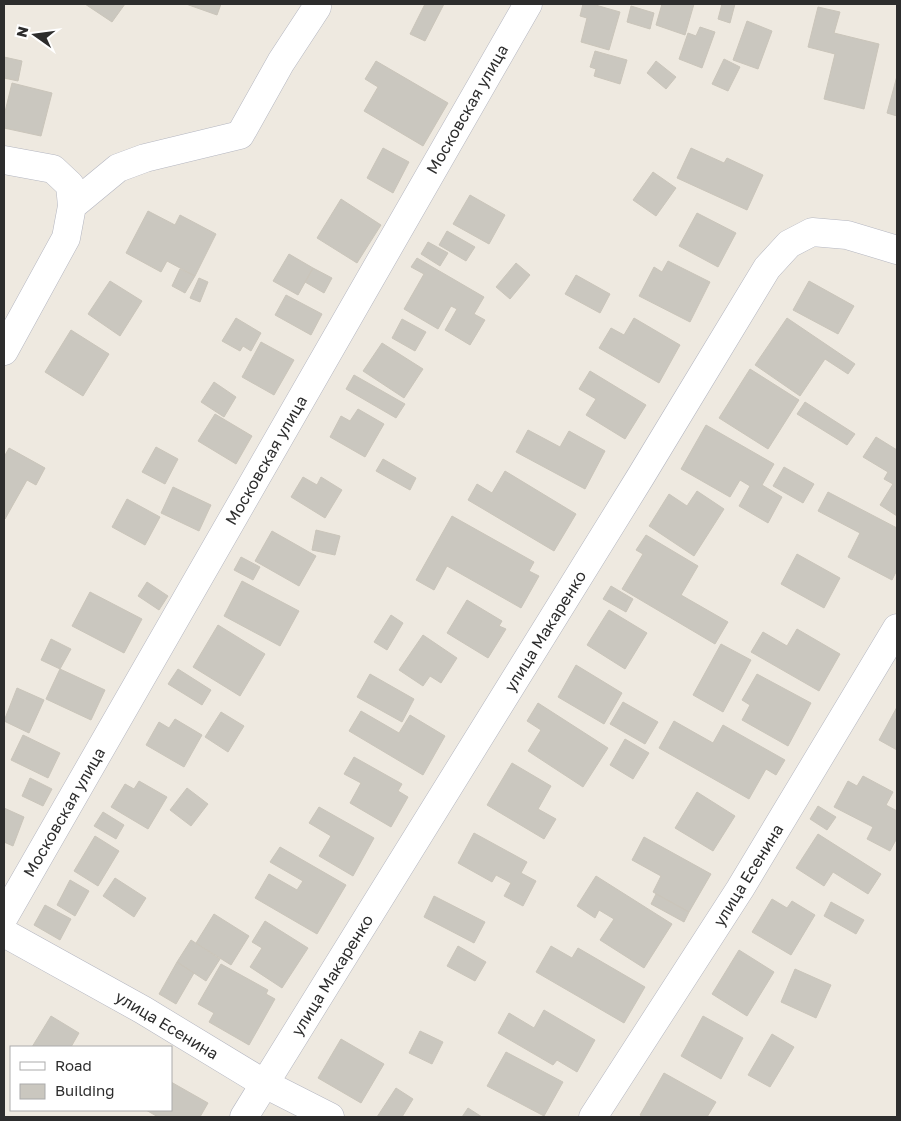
<svg xmlns="http://www.w3.org/2000/svg" width="901" height="1121" font-family="'Golos Text',sans-serif">
<style>
.building{fill:#cac7bf;stroke:#cac5ba}
.lines{fill:none;stroke-linecap:round;stroke-linejoin:round}
.minor-casing{stroke:#b4b6c0;stroke-width:29}
.minor{stroke:#fff;stroke-width:28}
.labels{text-anchor:middle;dominant-baseline:central;stroke-width:5;stroke-linejoin:round;paint-order:stroke}
.street-label{font-size:16px;fill:#2d2d2d;stroke:#fff}
</style>
<rect width="100%" height="100%" fill="#eee9e0"/>
<path class="building" d="M85,4h40l-13,18z
M186,4h35l-4,11z
M425,4h19l-19,37 -15,-7z
M583,4h9l28,8 -11,38 -28,-8 6,-24 -7,-2z
M662,4h32l-9,31 -29,-10z
M722,4h13l-5,19 -12,-4z
M631,6l23,7 -4,16 -23,-7z
M818,7l22,5 -6,21 45,11 -15,65 -40,-10 11,-45 -27,-7z
M747,21l25,10 -14,38 -25,-9z
M700,27l15,5 -13,36 -23,-9 9,-26 8,3z
M595,51l32,9 -7,24 -26,-8 2,-7 -6,-2z
M4,57l18,4 -4,20 -14,-3z
M724,59l16,8 -12,24 -16,-7z
M376,61l72,42 -25,43 -59,-35 14,-24 -13,-8z
M656,61l20,16 -10,12 -19,-16z
M897,76v40l-10,-3z
M12,83l40,10 -11,43 -37,-8v-12z
M383,148l26,14 -16,31 -26,-15z
M691,148l33,15 3,-5 36,17 -16,35 -70,-32z
M653,172l23,16 -20,28 -23,-16z
M470,195l35,20 -16,29 -36,-20z
M341,199l40,26 -24,38 -40,-25z
M148,211l27,14 5,-10 36,19 -21,42 -28,-15 -6,11 -35,-19z
M697,213l39,20 -18,34 -39,-21z
M447,231l28,16 -9,14 -27,-16z
M428,242l20,11 -8,13 -19,-12z
M289,254l24,14 -15,27 -25,-14z
M417,258l67,39 -10,17 11,6 -15,25 -25,-15 12,-21 -6,-3 -13,23 -34,-20 20,-35 -13,-7z
M668,261l42,21 -20,40 -51,-26 15,-29 8,5z
M516,263l14,12 -20,24 -14,-12z
M313,268l19,10 -8,15 -19,-11z
M180,269l15,7 -10,17 -13,-7z
M576,275l34,19 -10,19 -35,-19z
M199,278l9,4 -8,20 -10,-4z
M110,281l32,20 -22,35 -32,-22z
M809,281l45,25 -16,28 -45,-24z
M286,295l36,19 -11,21 -36,-20z
M236,318l25,15 -10,18 -8,-5 -3,5 -18,-10z
M634,318l46,27 -21,38 -60,-35 12,-20 13,7z
M787,318l68,46 -7,10 -23,-15 -25,37 -45,-31z
M402,319l24,13 -11,19 -23,-13z
M71,330l38,24 -26,42 -38,-24z
M261,342l33,18 -20,35 -32,-18z
M382,343l41,26 -19,29 -41,-27z
M750,369l49,31 -31,49 -49,-31z
M590,371l56,34 -21,34 -39,-24 10,-16 -17,-10z
M354,375l51,29 -9,14 -50,-29z
M214,382l22,15 -12,20 -23,-15z
M805,402l50,32 -8,11 -50,-31z
M358,409l26,15 -19,33 -35,-20 11,-21 9,5z
M215,414l37,22 -16,28 -38,-23z
M706,425l68,39 -12,21 20,12 -14,26 -29,-17 11,-20 -10,-6 -10,17 -49,-28z
M528,430l32,17 9,-16 36,20 -20,38 -69,-37z
M876,437l21,13v66l-17,-11 13,-21 -9,-5 4,-7 -25,-15z
M156,447l22,12 -13,25 -23,-12z
M9,448l36,20 -9,17 -9,-5 -22,39 -1,-62z
M383,459l33,19 -6,12 -34,-19z
M784,467l30,17 -11,19 -30,-17z
M505,471l71,43 -22,37 -86,-51 9,-16 15,9z
M303,477l14,8 4,-8 21,13 -17,28 -34,-21z
M173,487l38,18 -12,26 -38,-18z
M697,491l27,18 -30,47 -45,-30 20,-32 18,12z
M828,492l69,36v42l-5,10 -44,-23 12,-24 -42,-22z
M127,499l33,18 -15,28 -33,-18z
M452,516l82,46 -5,9 10,5 -18,32 -74,-42 -13,24 -18,-10z
M316,530l24,6 -5,19 -23,-5z
M272,531l44,25 -17,30 -44,-25z
M646,535l52,31 -17,29 47,27 -13,22 -93,-55 21,-35 -7,-4z
M797,554l43,24 -16,30 -43,-24z
M241,557l19,10 -7,13 -19,-10z
M242,581l57,30 -19,35 -56,-30z
M147,582l21,14 -9,14 -21,-14z
M611,586l22,13 -7,13 -23,-13z
M90,592l52,27 -18,34 -52,-27z
M467,600l35,21 -3,5 7,3 -18,29 -41,-25z
M609,610l38,23 -22,36 -38,-24z
M391,615l12,8 -16,27 -13,-8z
M218,625l47,29 -25,42 -47,-29z
M797,629l43,25 -21,37 -68,-39 12,-20 24,14z
M423,635l34,23 -16,25 -11,-7 -7,10 -24,-16z
M51,639l20,10 -11,20 -19,-9z
M721,644l30,16 -28,52 -30,-17z
M576,665l46,28 -18,31 -46,-27z
M60,669l45,21 -14,30 -45,-21z
M178,669l33,21 -9,15 -34,-21z
M370,674l44,25 -12,23 -45,-25z
M757,674l54,29 -23,43 -46,-26 8,-15 -8,-5z
M17,688l27,12 -15,33 -25,-12z
M623,702l35,20 -13,22 -35,-20z
M538,703l70,45 -25,39 -55,-36 13,-21 -14,-9z
M897,707v43l-18,-10z
M361,711l38,22 11,-18 35,21 -22,39 -74,-44z
M221,712l23,14 -16,26 -23,-15z
M175,719l27,16 -18,32 -38,-22 13,-23 10,6z
M674,721l39,22 10,-18 62,35 -9,15 -10,-6 -17,30 -90,-51z
M23,735l37,18 -12,25 -37,-18z
M625,739l24,14 -16,26 -23,-14z
M354,757l48,27 -4,7 10,6 -17,30 -41,-24 11,-20 -17,-9z
M512,763l39,23 -13,23 18,10 -12,20 -57,-34z
M863,776l30,16 -7,13 11,6v27l-7,13 -23,-12 6,-12 -39,-20 14,-26 9,5z
M30,778l22,11 -9,17 -21,-10z
M139,781l28,16 -19,32 -37,-22 14,-23 9,5z
M187,788l21,16 -17,22 -21,-16z
M697,792l38,24 -22,35 -38,-23z
M818,806l18,11 -9,13 -17,-11z
M319,807l55,31 -21,38 -34,-20 12,-20 -22,-13z
M4,808l20,9 -11,29 -9,-4z
M103,812l21,13 -8,14 -22,-13z
M474,833l53,29 -6,11 15,8 -13,25 -19,-10 7,-13 -15,-8 -4,7 -34,-19z
M818,834l63,40 -13,20 -35,-22 -9,14 -28,-18z
M95,836l24,15 -21,35 -24,-15z
M644,837l67,37 -22,38 -36,-20 8,-16 -29,-16z
M280,847l66,38 -29,49 -62,-36 14,-24 28,16 6,-9 -33,-19z
M596,876l76,48 -28,44 -44,-28 14,-21 -15,-9 -4,8 -18,-12z
M115,878l31,20 -12,19 -31,-21z
M70,880l19,11 -14,25 -18,-11z
M656,894l33,18 -5,10 -33,-18z
M434,896l51,26 -11,21 -50,-26z
M772,899l15,9 5,-7 23,14 -24,40 -39,-23z
M831,902l33,18 -8,14 -32,-18z
M45,905l26,14 -11,21 -26,-15z
M214,914l35,22 -18,29 -35,-22z
M265,921l43,27 -26,40 -32,-21 12,-19 -10,-6z
M191,940l29,19 -14,22 -29,-19z
M458,946l28,16 -11,19 -28,-15z
M551,946l21,12 6,-10 67,39 -21,36 -88,-51z
M739,950l35,22 -27,44 -35,-22z
M177,962l17,11 -18,31 -17,-10z
M221,964l47,26 -2,4 9,5 -26,46 -40,-23 5,-9 -16,-9z
M795,969l36,16 -15,33 -35,-16z
M544,1010l51,30 -18,32 -20,-12 -4,5 -55,-32 11,-20 25,15z
M51,1016l28,17 -8,14h-39z
M703,1016l40,22 -22,41 -40,-23z
M420,1031l23,11 -11,22 -23,-11z
M772,1034l22,13 -24,40 -22,-12z
M341,1039l43,25 -23,39 -43,-25z
M506,1052l57,30 -19,34 -57,-30z
M664,1073l52,29 -9,15h-64l-3,-2z
M171,1082l37,21 -8,14h-42l-12,-7h25z
M396,1088l17,11 -11,18h-25z
M468,1108l14,9h-20z"/>
<g class="lines">
<g class="minor-casing">
<path id="minor" d="M4,160l49,9 17,16 2,21 -6,32 -62,113
M72,206l46,-38 27,-10 95,-23 41,-73 36,-55
M4,917l524,-913
M4,933l139,77 122,74 65,33
M244,1117l397,-641 126,-208 22,-24 23,-12 35,3 50,15
M593,1117l147,-228 157,-261"/>
</g>
<use href="#minor" class="minor"/>
</g>
<g class="labels">
<g class="street-label">
<text transform="translate(467 109) rotate(-60)">Московская улица</text>
<text transform="translate(266 460) rotate(-60)">Московская улица</text>
<text transform="translate(545 631) rotate(-58)">улица Макаренко</text>
<text transform="translate(64 812) rotate(-60)">Московская улица</text>
<text transform="translate(748 875) rotate(-58)">улица Есенина</text>
<text transform="translate(332 975) rotate(-58)">улица Макаренко</text>
<text transform="translate(167 1025) rotate(31)">улица Есенина</text>
</g>
</g>
<rect width="901" height="1121" fill="none" stroke="#2d2d2d" stroke-width="10"/>
<rect x="10" y="1046" width="162" height="65" fill="#ffffff" stroke="#ababab"/>
<rect x="20" y="1062" width="25" height="8" fill="#ffffff" stroke="#ababab"/>
<text x="55" y="1071" font-size="15" fill="#2d2d2d">Road</text>
<rect x="20" y="1084" width="25" height="15" fill="#cac7bf" stroke="#ababab"/>
<text x="55" y="1096" font-size="15" fill="#2d2d2d">Building</text>
<g transform="translate(35 35) rotate(284)" stroke="#ffffff" stroke-width="4" paint-order="stroke">
<path d="M0-4L9 19L0 12L-9 19Z" fill="#2d2d2d"/>
<text y="-8" font-size="14" font-weight="bold" text-anchor="middle" fill="#2d2d2d">N</text>
</g>
</svg>
